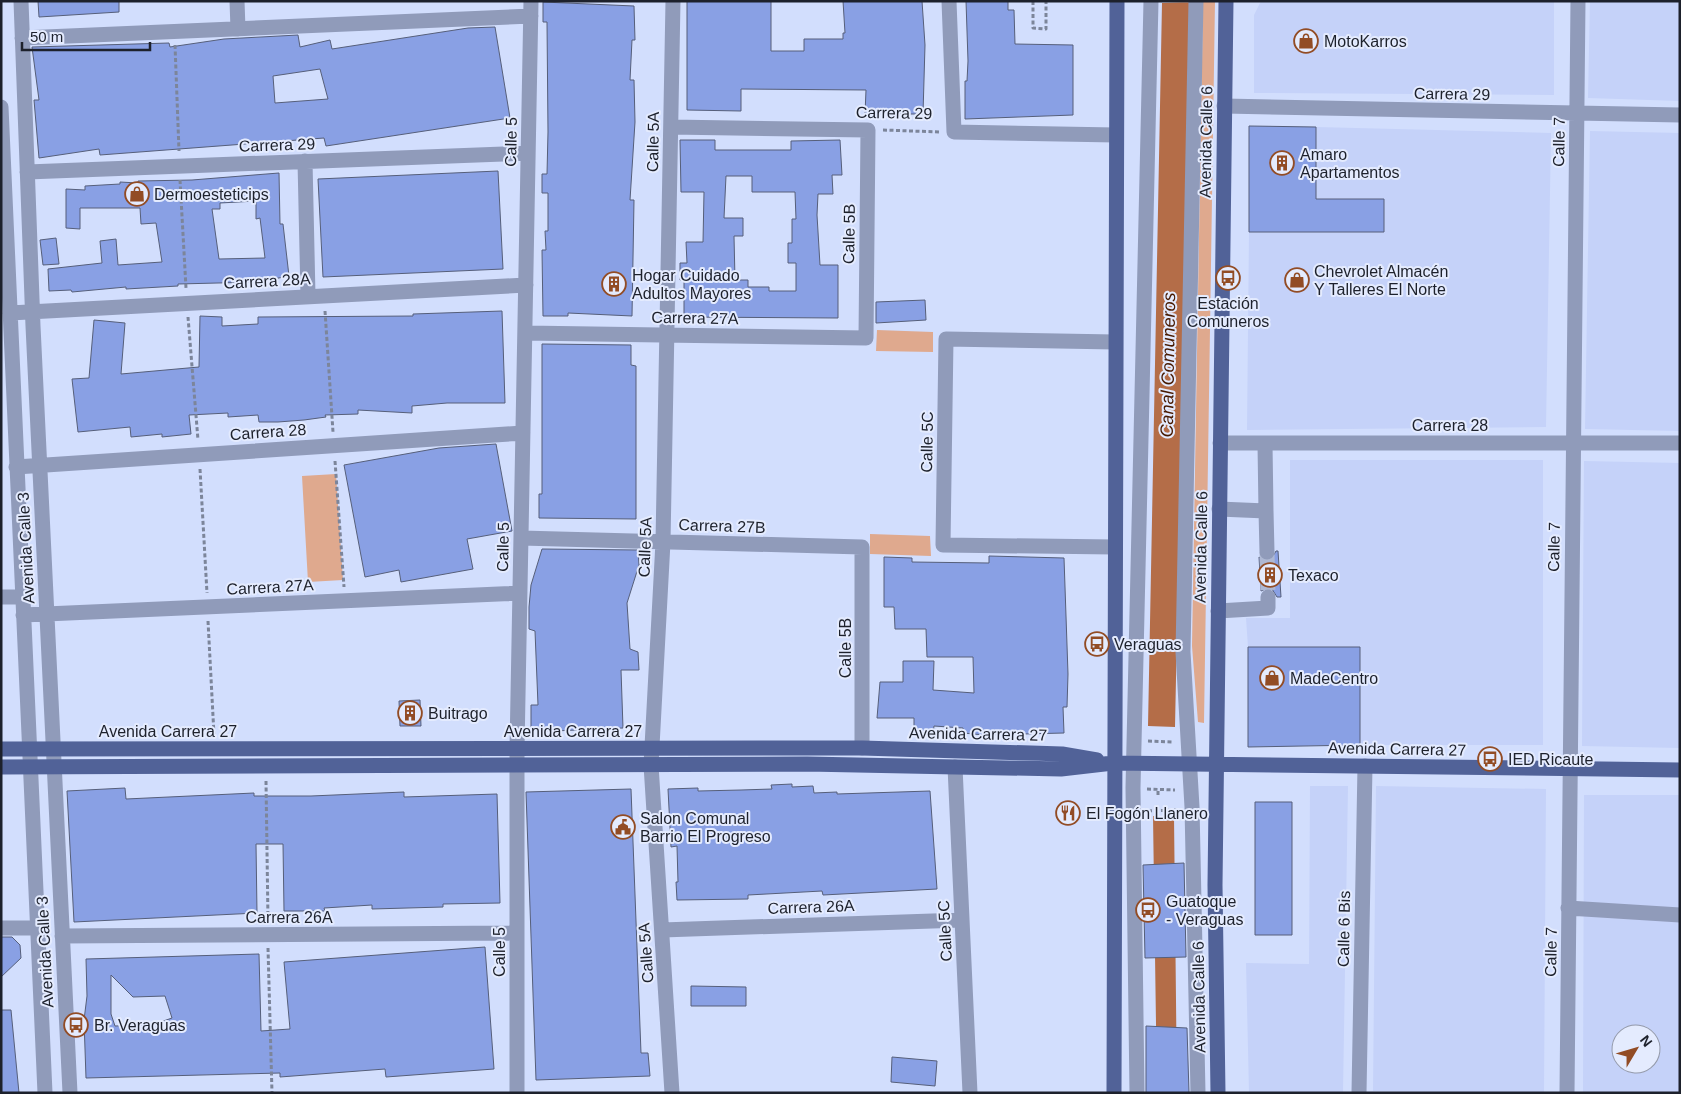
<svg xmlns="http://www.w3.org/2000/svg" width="1681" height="1094" font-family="Arial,sans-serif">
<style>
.built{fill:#c5d2f9;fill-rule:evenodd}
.green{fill:#dfa98e}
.water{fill:#b46d48}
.building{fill:#89a0e4;stroke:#565f7a;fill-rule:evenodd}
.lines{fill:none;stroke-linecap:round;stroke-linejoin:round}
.minor-tunnel{stroke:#aeb8d3;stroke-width:15;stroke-dasharray:15 8;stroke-linecap:butt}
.path{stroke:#7c859a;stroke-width:3;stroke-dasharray:4 2.5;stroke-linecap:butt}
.minor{stroke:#909bba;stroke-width:15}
.major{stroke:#516298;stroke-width:15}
.labels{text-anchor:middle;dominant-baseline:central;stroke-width:4;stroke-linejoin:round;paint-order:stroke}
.poi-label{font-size:16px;fill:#1d212c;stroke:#e4ebfe;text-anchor:start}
.street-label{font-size:16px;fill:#1d212c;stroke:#e4ebfe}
.water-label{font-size:18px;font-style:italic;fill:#471900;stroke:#e4ebfe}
</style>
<rect width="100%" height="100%" fill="#d2defd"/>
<path class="built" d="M1261,1h293v94l-300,-2v-78z
M1590,1h90v100l-92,-3z
M1316,127l235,6 -5,294 -299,3 2,-198h135l-1,-33h-67z
M1590,131l90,2v298l-95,-2z
M1290,460h253v285h-183v-98h-112l-2,-29h44z
M1584,461l96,2v285l-98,-2z
M1310,786h38l-5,307 -94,-1 -3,-129 63,1z
M1376,786l170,3 -2,304 -171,-2z
M1584,795h96v298h-97zM1621,1034h30v30h-30z"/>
<path class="green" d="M1138,1h77l-11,722 -6,-1 -6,-76 11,-642z
M877,330l56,2v20l-57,-1z
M336,474l7,106 -35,2 -6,-106z
M870,534l60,2 1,20 -61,-2z"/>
<path class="water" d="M1162,3h28l-15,724 -27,-1z
M1153,816h21l3,277h-20z"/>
<path class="building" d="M38,1h81v11l-80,5z
M687,1h84v50h33v-12h39v-6h2l-2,-32h79l3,44 -2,69h-58l1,-24 -125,-1v22l-54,-1z
M966,1h42v9h6l1,34 58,1v70l-108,4v-38h2l1,-20z
M543,2l91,4 1,34h-3l-2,40h4l1,42 -5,78h4l-2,116 -64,-3v3h-25l-1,-66h4l-1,-19h3v-38h-6v-19h5l1,-42 -1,-110h-4z
M495,27l15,91 -184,28 -2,-8 -224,17 -1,-6 -60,9 -5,-58h5l-7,-53 137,-4 1,4 54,-8 74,-4 2,12 30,-7 2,9 136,-21zM320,69l8,30 -53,4 -2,-27z
M1249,126l67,1v72h68v33h-135z
M680,140h35v10h76v-9l49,-1 2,35h-10l1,19h-15l-1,21 3,50h18v53l-154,-1v-37h-4v-17h7l-1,-21h17l1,-50h-23zM726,176h26v16h43l1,27h-4v24h-4v20h8v28h-27v-4h-21v-7h-13l-1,-44h9v-18h-19z
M498,171l5,98 -180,8 -5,-98z
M279,173l1,51h3l6,52 -31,6 -80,2v2l-52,3v-2l-54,5 -1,-2 -22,1 -1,-22 54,-6 -2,-22 16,-2 2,26 44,-3 -6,-39 -15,1 -1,-16h-60v21l-14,-1v-39l19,1v-4l35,-2v-2l18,1v-2l54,-1zM256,201v18l4,-1 5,40 -46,1 -7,-50h8v-6z
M56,238l3,26 -16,1 -3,-25z
M925,300l1,20 -50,3v-21z
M502,311l3,92h-58l-35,3v7l-54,-3v4l-33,1 1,2 -22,3 -26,2h-19l-1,-7 -30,2v-4l-39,2 2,19 -29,3v-3l-31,3 -1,-10 -52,5 -6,-53 17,-1 5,-58 31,3 -4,51 78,-7 1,-51 22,1v9l36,-2v-7l155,-1v-2z
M542,344l89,1v20l5,1v153l-97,-1v-24h3z
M496,444l16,87 -45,8 6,30 -72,13 -2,-12 -34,7 -21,-112 95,-17z
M542,549l96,1 1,15 -12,38 3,46 8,3 1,18h-18l2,58 -92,4v-27h7l-3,-74 -6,-2v-22l2,-22z
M1276,551h2l3,46h-4l-5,-8 -4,-1 -7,3 -2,-34 4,3h8z
M989,556l75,2 4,116 -1,33h-4l1,26 -80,2 -21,-2v-5l-29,-2 -1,9 -19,-1v-16h-37l3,-36h23v-21h31l-1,29 41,3 -1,-36h-46l-1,-28h-31l-1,-22h-10v-50l28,1v4l77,1z
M1248,647h112v98l-112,2z
M420,700l1,26h-21l-1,-25z
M792,784v3l21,-1 1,7 23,-1v2l93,-3 7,98 -114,6 -1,-4 -74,4v4l-71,1 -1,-18h2l-1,-36 -6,1 -3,-58 30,-1v3l43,-1 31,-1 -1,-4z
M125,788l1,11 128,-6v3h57l93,-4v5l93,-3 3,109 -57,1v3l-71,2v-4l-48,3 1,3h-41l-1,-67h-27l1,69 -183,9 -7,-131z
M631,789l10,264h7l2,23 -114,4 -10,-288z
M1255,802h37v133h-37z
M1184,863l2,94 -41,1 -2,-93z
M1,937h11l8,8 1,13 -20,19z
M485,947l9,122 -108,8 -1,-8 -105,8v-4l-194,5 -2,-58 3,-24 -1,-37 173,-5 2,77 29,-2 -6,-67zM111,975l22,22 32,-1 7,22 -20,7 -37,1 -4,-12z
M691,986l55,1v19h-55z
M1,1010h10l8,83h-18z
M1146,1026l41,2 2,65h-43z
M892,1057l45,4 -2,25 -44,-4z"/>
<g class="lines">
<path class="minor-tunnel" d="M1267,552l1,45"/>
<path class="path" d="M1033,1v27l13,1v-28
M175,45l4,106
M883,130l57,2
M180,180l6,108
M325,311l8,121
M188,317l10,123
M335,461l9,126
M200,469l7,124
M208,621l6,114
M1148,741l26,1
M266,781l2,139
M1147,789l28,1
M1158,795v-6
M1148,811l29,-1
M268,948l4,145"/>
<path class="minor" d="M21,1l12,325 37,767
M237,1l1,28
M949,1l5,131 162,3
M1196,1l-13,651 9,155 6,286
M22,38l509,-22
M1224,106l456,9
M1,107l44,986
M305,161l3,135
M27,172l501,-19
M10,313l516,-28
M525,333l341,5 2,-208 -197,-3
M1220,443h460
M1265,444l1,67
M16,467l507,-34
M1219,509l47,2 1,41
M521,538l341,9v201
M1114,547l-171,-2 3,-206 169,3
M1,597h21
M1218,611l50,-3v-11
M23,615l497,-22
M955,767l15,326
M1568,908l112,7
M1,928h36
M662,930l300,-10
M62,936l455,-3
M517,1093v-344l14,-748
M672,1093l-21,-328 12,-223 10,-541
M1137,1093l-4,-305 18,-787
M1359,1093l6,-327
M1567,1093l11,-1092"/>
<path class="major" d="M1,749l861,-1 200,6 35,6
M1,767l806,-3 254,5 52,-6 567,7
M1114,1093l3,-1092
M1218,1093l-3,-208 11,-884"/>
</g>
<defs>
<g id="shop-ring" transform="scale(1.25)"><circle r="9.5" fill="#e4ebfe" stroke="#924c25" stroke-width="1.5"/><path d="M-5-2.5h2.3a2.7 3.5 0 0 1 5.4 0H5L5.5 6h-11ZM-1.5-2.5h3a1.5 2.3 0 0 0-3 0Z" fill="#924c25"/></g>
<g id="building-ring" transform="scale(1.25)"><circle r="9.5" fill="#e4ebfe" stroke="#924c25" stroke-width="1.5"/><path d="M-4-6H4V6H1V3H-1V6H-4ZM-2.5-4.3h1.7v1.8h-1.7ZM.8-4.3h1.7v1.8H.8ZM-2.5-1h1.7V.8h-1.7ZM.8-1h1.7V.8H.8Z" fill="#924c25"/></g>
<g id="bus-ring" transform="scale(1.25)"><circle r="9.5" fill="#e4ebfe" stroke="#924c25" stroke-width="1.5"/><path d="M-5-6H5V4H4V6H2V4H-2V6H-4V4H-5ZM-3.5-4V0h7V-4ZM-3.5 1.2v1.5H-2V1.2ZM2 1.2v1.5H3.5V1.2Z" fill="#924c25"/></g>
<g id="restaurant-ring" transform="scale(1.25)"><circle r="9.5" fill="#e4ebfe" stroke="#924c25" stroke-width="1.5"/><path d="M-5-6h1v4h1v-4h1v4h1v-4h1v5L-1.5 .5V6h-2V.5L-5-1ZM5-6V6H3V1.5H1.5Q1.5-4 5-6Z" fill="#924c25"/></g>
<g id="civic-ring" transform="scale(1.25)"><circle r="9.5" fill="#e4ebfe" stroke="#924c25" stroke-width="1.5"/><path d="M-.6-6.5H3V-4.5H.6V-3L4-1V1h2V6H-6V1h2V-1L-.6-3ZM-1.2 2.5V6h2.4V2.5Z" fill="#924c25"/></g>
</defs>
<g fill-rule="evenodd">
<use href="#shop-ring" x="1306" y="41"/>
<use href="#building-ring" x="1282" y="163"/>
<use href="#shop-ring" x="137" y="194"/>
<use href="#bus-ring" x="1228" y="278"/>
<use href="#shop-ring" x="1297" y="280"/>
<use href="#building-ring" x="614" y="284"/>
<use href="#building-ring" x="1270" y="575"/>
<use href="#bus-ring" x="1097" y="644"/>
<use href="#shop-ring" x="1272" y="678"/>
<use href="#building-ring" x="410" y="713"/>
<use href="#bus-ring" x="1490" y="759"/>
<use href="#restaurant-ring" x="1068" y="813"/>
<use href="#civic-ring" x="623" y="827"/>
<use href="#bus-ring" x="1148" y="910"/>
<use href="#bus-ring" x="76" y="1025"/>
</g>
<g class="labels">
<g class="poi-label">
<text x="1324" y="41">MotoKarros</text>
<text x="1300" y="154">Amaro<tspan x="1300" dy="18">Apartamentos</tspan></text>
<text x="154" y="194">Dermoesteticips</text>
<text x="1314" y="271">Chevrolet Almacén<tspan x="1314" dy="18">Y Talleres El Norte</tspan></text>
<text x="632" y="275">Hogar Cuidado<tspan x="632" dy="18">Adultos Mayores</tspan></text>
<text x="1228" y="303" text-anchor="middle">Estación<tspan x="1228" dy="18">Comuneros</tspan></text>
<text x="1288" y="575">Texaco</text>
<text x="1114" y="644">Veraguas</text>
<text x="1290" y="678">MadeCentro</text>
<text x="428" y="713">Buitrago</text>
<text x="1508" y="759">IED Ricaute</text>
<text x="1086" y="813">El Fogón Llanero</text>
<text x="640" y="818">Salon Comunal<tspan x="640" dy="18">Barrio El Progreso</tspan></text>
<text x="1166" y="901">Guatoque<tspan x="1166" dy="18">- Veraguas</tspan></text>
<text x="94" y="1025">Br. Veraguas</text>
</g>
<g class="street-label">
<text transform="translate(1452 94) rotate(1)">Carrera 29</text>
<text transform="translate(894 113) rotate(1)">Carrera 29</text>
<text transform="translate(511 142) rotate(-89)">Calle 5</text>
<text transform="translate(653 142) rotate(-89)">Calle 5A</text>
<text transform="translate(1206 142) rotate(-89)">Avenida Calle 6</text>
<text transform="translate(1559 142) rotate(-89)">Calle 7</text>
<text transform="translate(277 145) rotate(-2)">Carrera 29</text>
<text transform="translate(849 234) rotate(-89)">Calle 5B</text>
<text transform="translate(267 281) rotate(-3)">Carrera 28A</text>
<text transform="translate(695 318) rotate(1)">Carrera 27A</text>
<text x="1450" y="425">Carrera 28</text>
<text transform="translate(268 432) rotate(-4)">Carrera 28</text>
<text transform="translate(927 442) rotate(-89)">Calle 5C</text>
<text transform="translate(722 526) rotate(2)">Carrera 27B</text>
<text transform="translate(503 547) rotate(-89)">Calle 5</text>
<text transform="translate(645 547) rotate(-88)">Calle 5A</text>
<text transform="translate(1201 547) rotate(-89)">Avenida Calle 6</text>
<text transform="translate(1554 547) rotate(-89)">Calle 7</text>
<text transform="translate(26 548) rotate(-93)">Avenida Calle 3</text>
<text transform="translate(270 587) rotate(-3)">Carrera 27A</text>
<text transform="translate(845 648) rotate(-90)">Calle 5B</text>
<text x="168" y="731">Avenida Carrera 27</text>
<text x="573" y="731">Avenida Carrera 27</text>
<text transform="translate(978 734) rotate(1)">Avenida Carrera 27</text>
<text transform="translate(1397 749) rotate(1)">Avenida Carrera 27</text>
<text transform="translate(811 907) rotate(-2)">Carrera 26A</text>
<text x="289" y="917">Carrera 26A</text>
<text transform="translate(1344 929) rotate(-89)">Calle 6 Bis</text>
<text transform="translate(945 931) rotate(-93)">Calle 5C</text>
<text transform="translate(45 952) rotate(-93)">Avenida Calle 3</text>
<text transform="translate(499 952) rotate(-90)">Calle 5</text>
<text transform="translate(1551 952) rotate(-89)">Calle 7</text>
<text transform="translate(646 953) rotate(-94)">Calle 5A</text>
<text transform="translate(1199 997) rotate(-91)">Avenida Calle 6</text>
</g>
<g class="water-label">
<text transform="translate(1168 365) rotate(-89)">Canal Comuneros</text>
</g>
</g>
<rect width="1681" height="1094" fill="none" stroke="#1d212c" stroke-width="5"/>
<g transform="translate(1636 1049) rotate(52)"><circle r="24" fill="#e4ebfe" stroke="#949aaa"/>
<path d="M0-4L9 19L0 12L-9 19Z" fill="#924c25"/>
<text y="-8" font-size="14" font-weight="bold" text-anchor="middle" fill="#1d212c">N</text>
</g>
<path d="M22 42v8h128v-8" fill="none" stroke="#1d212c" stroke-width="2.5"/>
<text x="30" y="42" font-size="15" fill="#1d212c" stroke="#e4ebfe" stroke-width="4" paint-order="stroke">50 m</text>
</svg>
